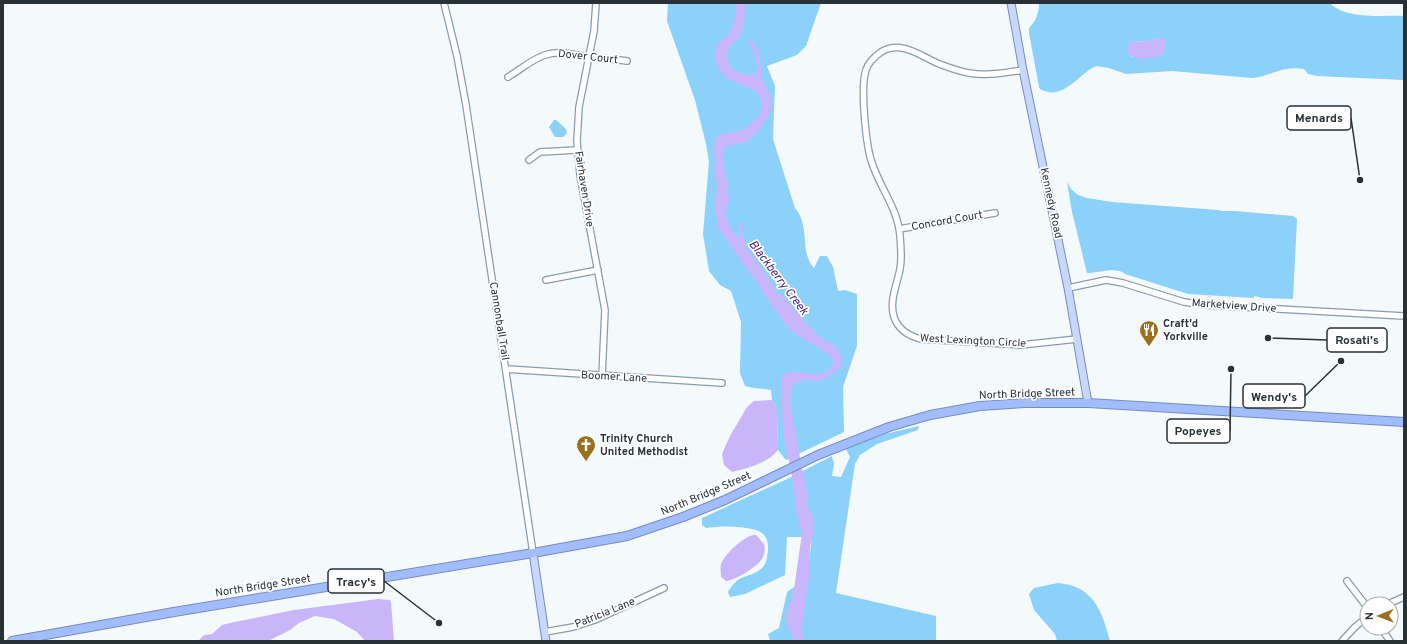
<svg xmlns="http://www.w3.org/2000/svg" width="1407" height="644" font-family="Overpass,sans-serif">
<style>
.green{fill:#8bd1fa;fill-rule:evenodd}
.water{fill:#c8b6f8}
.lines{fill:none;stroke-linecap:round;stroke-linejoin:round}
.minor-casing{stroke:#879dab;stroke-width:8}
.major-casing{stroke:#778cb8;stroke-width:9}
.highway-casing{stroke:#778cb8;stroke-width:10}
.minor{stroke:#fff;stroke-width:5.5}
.major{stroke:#c7d7fe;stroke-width:7}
.highway{stroke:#a1bdfe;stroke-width:8}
.labels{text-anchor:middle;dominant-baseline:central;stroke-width:3.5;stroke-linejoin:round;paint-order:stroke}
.street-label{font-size:11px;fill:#283136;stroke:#fff}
.poi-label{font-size:11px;font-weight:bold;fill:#283136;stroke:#fff;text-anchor:start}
.water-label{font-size:12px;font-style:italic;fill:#431c7a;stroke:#fff}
.leader{fill:none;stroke:#283136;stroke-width:1.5}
.callout-dot{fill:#283136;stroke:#fff;stroke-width:1.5}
.callout{fill:#fff;stroke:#283136;stroke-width:1.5}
.callout-label{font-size:12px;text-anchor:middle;font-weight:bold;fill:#283136}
</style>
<rect width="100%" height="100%" fill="#f4f9fc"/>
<path class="green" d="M668,3h153l-15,43 -9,9 -30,11 8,20 -2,53 22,69c16,19 4,44 19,60l6,-12h7l6,11 5,24 7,-1 12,4v52l-14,41 1,45 -58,28 -8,-10 -1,-41 -5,-9 -1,-10c-9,-2 -17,-1 -26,-4l-5,-13 1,-51 -10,-31 -11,-6 -11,-14 -6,-37 6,-72 -3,-18 -11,-44 -28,-79z
M1039,3h291c16,17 52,12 74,13v64l-87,-4 -9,-2 -4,-5c-22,-4 -32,7 -52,9l-80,-7 -46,3 -17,-6 -13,-2c-18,8 -33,36 -56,23l-1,-2 -10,-54v-5c7,-7 10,-15 10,-25zM1159,38h3l3,3 -33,16 1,-15 16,-1z
M554,120h2l10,9 1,4 -4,4h-8l-6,-10z
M1067,182l4,7 7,6 9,3 25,4 106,8 4,1h13l58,5 4,3 -4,80 -31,-1 -7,-2 -2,2 -65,-4 -63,-20c-8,-8 -28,-1 -38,-1l-15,-61z
M919,426l-1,4 -41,14 -17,11 -5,9 -19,129 100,23v25h-166l-2,-7 11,-6 8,-36 20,-14 5,-41h-25l-2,38 -40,19 -15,3 -2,-5c12,-21 21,-12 34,-24 5,-4 5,-12 6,-17 1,-17 -7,-21 -22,-23 -14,-2 -25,-2 -40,0l-4,-3v-7l83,-38 47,-24 2,8 -2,12 9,1 9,-20 -4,-8 39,-15z
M1058,583c5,1 10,1 15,3 24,8 31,33 37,55h-53l-2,-7 -21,-24 -5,-16 5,-6z"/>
<path class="water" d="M735,3h10c0,9 0,22 -4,31 -3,6 -9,9 -12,14 -6,11 3,24 14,26 4,1 9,1 13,1 3,-10 -1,-23 -7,-32l1,-3h2l7,11 3,28 9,18 1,12 -13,21 -12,12 -19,4 -4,2 -1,4v10l3,12 3,26 -3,12 1,9 9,15 3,1v-12l2,-2h2l-1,9 5,16 24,34 5,10 8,5 23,27 14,14 14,8 4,6 3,7v7l-7,6 -14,9 -17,-1 -8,3 -4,4 -2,14 10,57 8,38v11l5,10 1,13 -4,17 -1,31 -7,48 1,15h-9l-2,-8 -3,-5 -3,-8 2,-12 5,-12 9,-63 -5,-18 -4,-34 -10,-49 -2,-54c2,-2 4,-5 8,-5 13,-4 42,10 45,-12l-8,-9 -31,-18 -10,-10 -18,-26 -12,-19 -13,-17 -24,-35 -3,-20 2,-20 -3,-40 2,-8 5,-5 23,-4 17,-16 1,-8 -1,-8 -5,-7 -30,-13 -7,-9 -5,-13 3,-11 5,-6 6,-3 5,-10 3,-12z
M1159,38h4c5,6 3,13 -2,18 -11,2 -28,7 -34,-6l3,-8 19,-1z
M772,400l5,9 1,41c-10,13 -30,18 -46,22l-8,-7 -2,-11 8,-18 17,-29 7,-6z
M753,535h3l8,9c1,4 1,9 -1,13 -4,9 -27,23 -37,24l-5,-4c0,-5 -1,-9 0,-13 3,-9 22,-27 32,-29z
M378,599l12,1 1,3 3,38h-29l-8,-9 -23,-13 -19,-3 -16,7 -9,7 -22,11h-70l6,-6 8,-1 10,-9 8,-2 64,-13z"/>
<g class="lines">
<g class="minor-casing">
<path id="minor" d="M444,3l13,53 9,49 67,448
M596,3l-2,28 -15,76 -2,34 3,34 25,135 -3,66
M1023,70c-18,3 -36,6 -54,3 -11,-2 -22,-6 -32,-10 -18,-8 -36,-23 -56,-11 -7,5 -13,11 -15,18 -6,17 0,73 5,90 8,27 27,48 29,76 1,11 2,23 0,33 -3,16 -11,32 -6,48 4,12 15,19 27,22l100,6 56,-6
M508,77c12,-7 24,-18 37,-22 16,-5 30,0 45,2 13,2 25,2 37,4
M529,160l11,-8 37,-2
M899,229l96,-16
M546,280l52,-10
M1068,288l38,-8 17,3 61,19 21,3 199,11
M506,369l216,14
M1347,581l20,26
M1388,604l16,-7
M1381,628l9,13
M545,632l28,-5 22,-7 69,-32
M1342,641l13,-14 12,-10"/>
</g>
<g class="major-casing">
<path id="major" d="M1011,3l12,67 45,218 20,115
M533,553l13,88"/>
</g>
<g class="highway-casing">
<path id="highway" d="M12,641l162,-29 359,-59 94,-17 56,-19 42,-17 93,-45 71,-28 41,-12 50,-9 45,-3h63l316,19"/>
</g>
<use href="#minor" class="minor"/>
<use href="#major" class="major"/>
<use href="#highway" class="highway"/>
</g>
<defs>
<g id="restaurant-pin" transform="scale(1)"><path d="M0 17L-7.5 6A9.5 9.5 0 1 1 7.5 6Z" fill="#9a701e" stroke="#fff"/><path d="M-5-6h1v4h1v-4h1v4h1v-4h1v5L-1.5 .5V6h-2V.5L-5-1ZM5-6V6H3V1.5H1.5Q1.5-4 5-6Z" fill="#fff"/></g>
<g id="church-pin" transform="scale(1)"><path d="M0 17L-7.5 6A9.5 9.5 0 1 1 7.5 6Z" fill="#9a701e" stroke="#fff"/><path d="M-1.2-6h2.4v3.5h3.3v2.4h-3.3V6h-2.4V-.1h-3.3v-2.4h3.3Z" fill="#fff"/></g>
</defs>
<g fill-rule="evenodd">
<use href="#restaurant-pin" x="1149" y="330"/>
<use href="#church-pin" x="586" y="445"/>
</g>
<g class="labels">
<g class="street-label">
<text transform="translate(588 57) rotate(6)">Dover Court</text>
<text transform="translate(584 189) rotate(81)">Fairhaven Drive</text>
<text transform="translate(1051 203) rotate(78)">Kennedy Road</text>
<text transform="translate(947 221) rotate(-10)">Concord Court</text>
<text transform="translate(1234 306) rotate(4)">Marketview Drive</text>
<text transform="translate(499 321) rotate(81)">Cannonball Trail</text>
<text transform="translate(973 341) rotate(3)">West Lexington Circle</text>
<text transform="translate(614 377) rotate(3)">Boomer Lane</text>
<text transform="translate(1027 394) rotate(-2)">North Bridge Street</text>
<text transform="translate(706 494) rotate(-23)">North Bridge Street</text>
<text transform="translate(263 586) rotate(-9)">North Bridge Street</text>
<text transform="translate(605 613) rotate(-22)">Patricia Lane</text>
</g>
<g class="poi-label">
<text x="1163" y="324">Craft'd<tspan x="1163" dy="13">Yorkville</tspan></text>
<text x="600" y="439">Trinity Church<tspan x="600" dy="13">United Methodist</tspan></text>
</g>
<g class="water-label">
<text transform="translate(778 278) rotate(53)">Blackberry Creek</text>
</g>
</g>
<path class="leader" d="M1360 180L1351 118M1268 338L1327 340M1341 361L1305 396M1231 369L1230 431M439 623L384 581"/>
<g class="callout-dot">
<circle cx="1360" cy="180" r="4"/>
<circle cx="1268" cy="338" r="4"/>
<circle cx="1341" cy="361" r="4"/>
<circle cx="1231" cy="369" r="4"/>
<circle cx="439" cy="623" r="4"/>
</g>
<g class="callout">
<rect x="1287" y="106" width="64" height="24" rx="4"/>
<rect x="1327" y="328" width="60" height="24" rx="4"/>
<rect x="1243" y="384" width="62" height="24" rx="4"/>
<rect x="1167" y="419" width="63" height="24" rx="4"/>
<rect x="328" y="569" width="56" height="24" rx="4"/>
</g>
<g class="callout-label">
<text x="1319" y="122">Menards</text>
<text x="1357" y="344">Rosati's</text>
<text x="1274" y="401">Wendy's</text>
<text x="1198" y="435">Popeyes</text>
<text x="356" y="586">Tracy's</text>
</g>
<rect width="1407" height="644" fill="none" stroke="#283136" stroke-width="8"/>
<g transform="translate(1379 616) rotate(269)"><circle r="19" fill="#ffffff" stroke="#a9adaf"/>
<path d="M0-3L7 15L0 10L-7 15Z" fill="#9a701e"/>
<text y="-6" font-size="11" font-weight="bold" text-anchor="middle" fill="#283136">N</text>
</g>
</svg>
